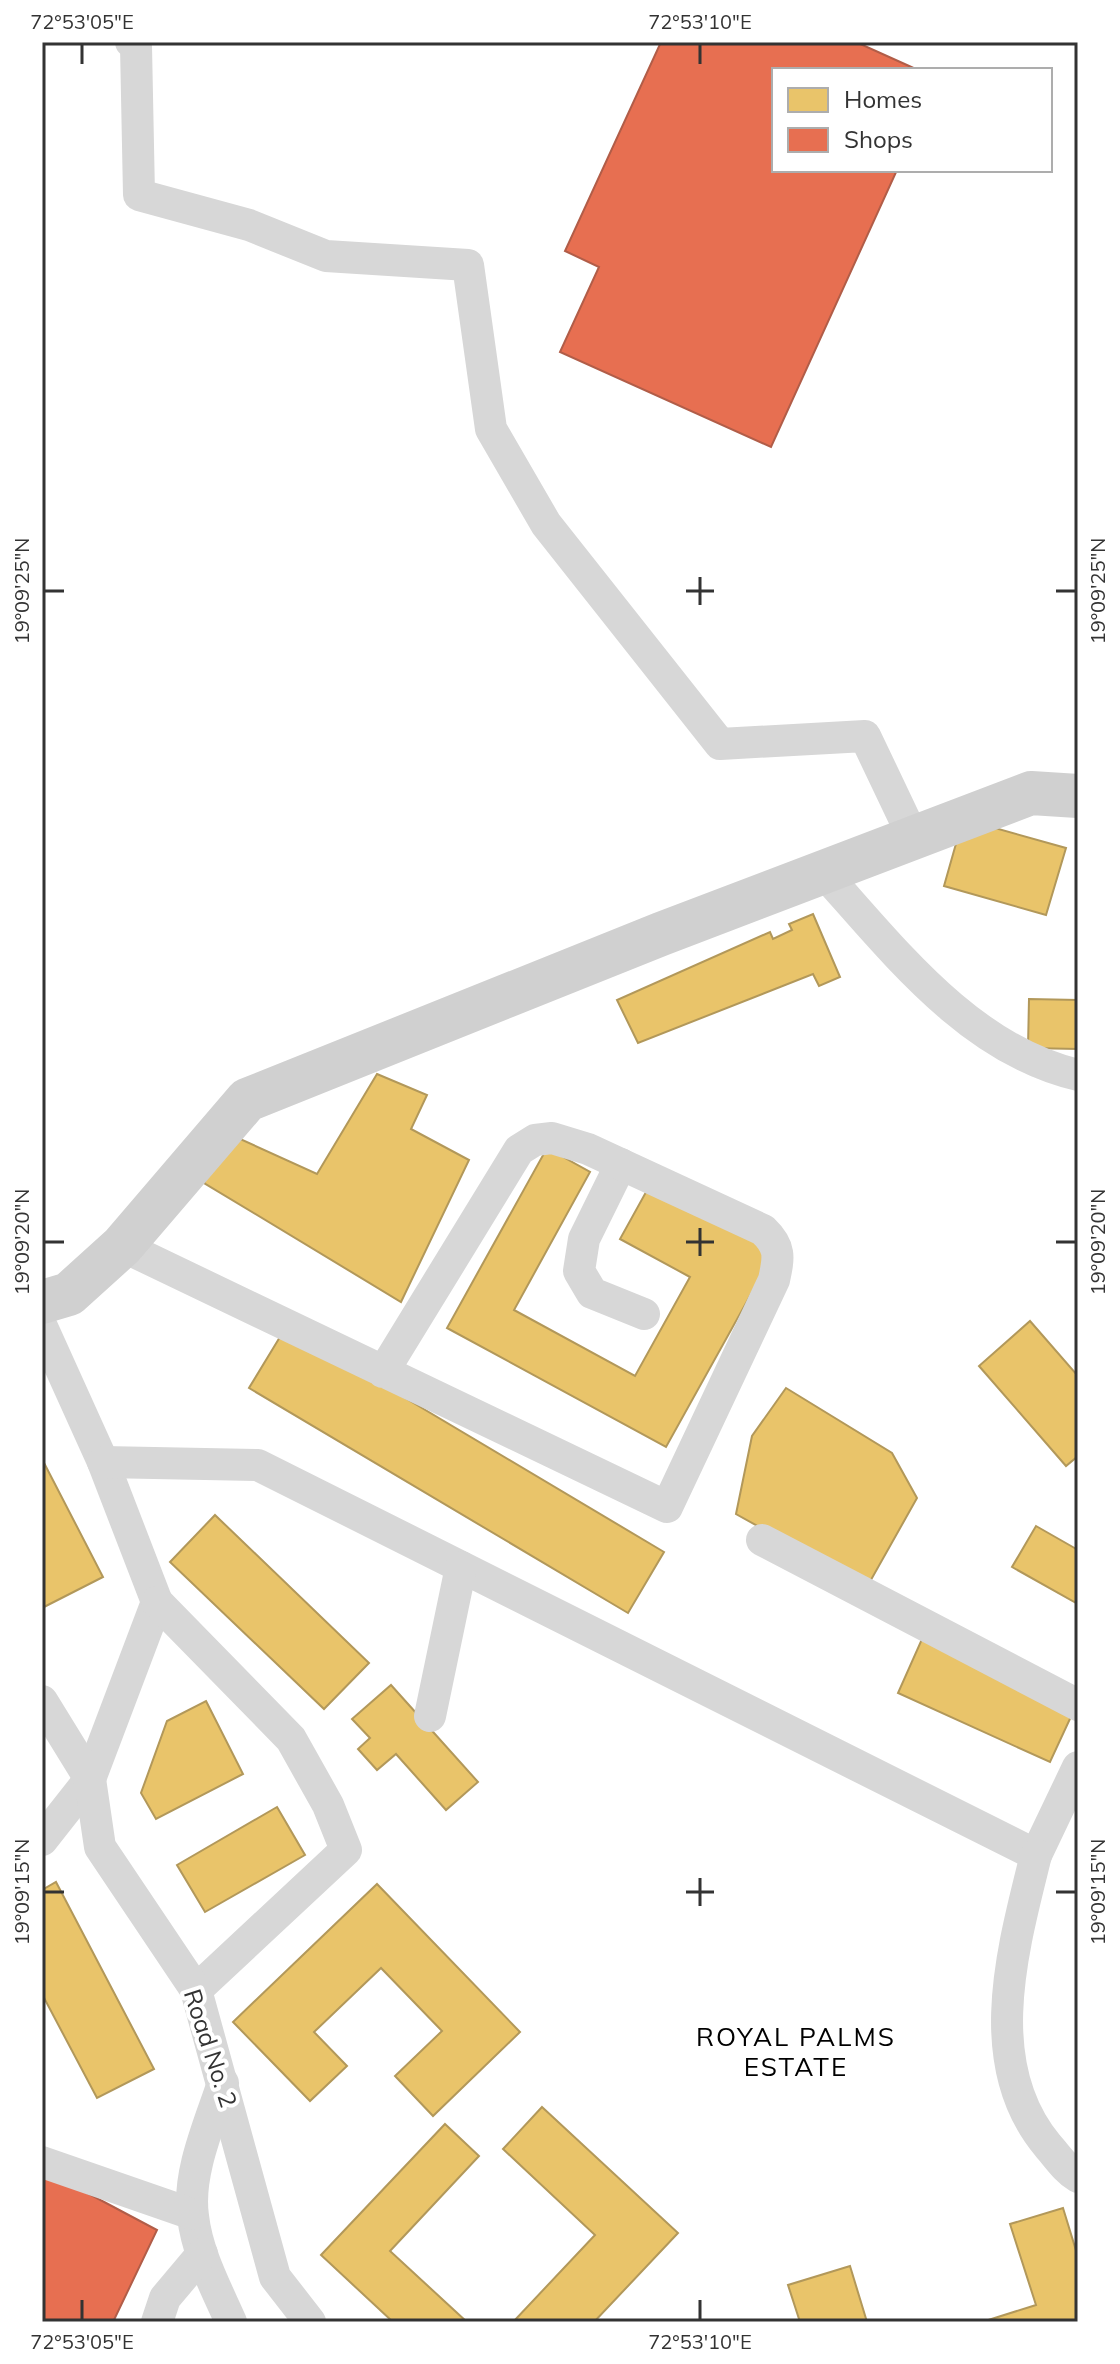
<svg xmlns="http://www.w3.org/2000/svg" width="1120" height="2364" viewBox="0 0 1120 2364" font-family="Mulish,sans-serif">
  <rect width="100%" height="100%" fill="#fff"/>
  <!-- homes -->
  <g fill="#e9c46a" stroke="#b2985a" stroke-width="2">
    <path d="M 963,819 L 1066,848 L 1046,915 L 944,886 Z"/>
    <path d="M 813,914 L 840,977 L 819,986 L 813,974 L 638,1043 L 617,1000 L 770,932 L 773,939 L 792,930 L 789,924 Z"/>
    <path d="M 1029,999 L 1078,1000 L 1078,1049 L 1028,1048 Z"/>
    <path d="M 377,1074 L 427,1095 L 411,1129 L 469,1160 L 401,1302 L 204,1183 L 227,1133 L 317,1174 Z"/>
    <path d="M 547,1148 L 590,1172 L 514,1310 L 635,1376 L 690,1277 L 620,1239 L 651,1183 L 775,1251 L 666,1447 L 447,1328 Z"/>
    <path d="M 1030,1321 L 1078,1376 L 1078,1456 L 1066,1466 L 979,1366 Z"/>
    <path d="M 286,1327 L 664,1552 L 628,1613 L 249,1388 Z"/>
    <path d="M 786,1388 L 892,1453 L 917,1498 L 867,1587 L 736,1514 L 752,1436 Z"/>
    <path d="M 42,1459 L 103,1577 L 42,1608 Z"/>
    <path d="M 215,1515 L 369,1663 L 324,1709 L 170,1562 Z"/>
    <path d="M 1036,1526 L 1078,1550 L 1078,1604 L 1012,1567 Z"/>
    <path d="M 922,1639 L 1075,1708 L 1050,1762 L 898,1693 Z"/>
    <path d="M 391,1685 L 478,1782 L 446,1810 L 396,1754 L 377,1770 L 358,1749 L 370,1738 L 352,1719 Z"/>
    <path d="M 206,1701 L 243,1774 L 156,1819 L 141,1793 L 167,1721 Z"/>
    <path d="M 277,1807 L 305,1855 L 205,1912 L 177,1865 Z"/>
    <path d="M 56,1882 L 154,2069 L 97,2098 L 42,1994 L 42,1890 Z"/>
    <path d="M 377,1884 L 520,2032 L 433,2116 L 395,2076 L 442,2031 L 381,1968 L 314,2032 L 347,2066 L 310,2101 L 233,2022 Z"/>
    <path d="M 542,2107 L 678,2233 L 594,2322 L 513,2322 L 595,2235 L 503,2149 Z"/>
    <path d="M 445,2124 L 479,2156 L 390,2251 L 467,2322 L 393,2322 L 321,2255 Z"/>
    <path d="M 1063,2208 L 1078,2257 L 1078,2322 L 982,2322 L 1036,2305 L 1010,2224 Z"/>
    <path d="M 850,2266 L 867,2322 L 800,2322 L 788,2285 Z"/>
  </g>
  <!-- shops -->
  <g fill="#e76f51" stroke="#b15d48" stroke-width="2">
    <path d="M 661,42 L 856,42 L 918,70 L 774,70 L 774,170 L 897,170 L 771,447 L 560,352 L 599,267 L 565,251 Z"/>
    <path d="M 42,2169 L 157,2230 L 113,2322 L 42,2322 Z"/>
  </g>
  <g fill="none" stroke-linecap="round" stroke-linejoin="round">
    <!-- street -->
    <g stroke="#d7d7d7" stroke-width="32">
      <path d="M 131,42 L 136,46 L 139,195 L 249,225 L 326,256 L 468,265 L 491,429 L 546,524 L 720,744 L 865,736 L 914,839"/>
      <path d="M 824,873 C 895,952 970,1050 1078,1075"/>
      <path d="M 621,1164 L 584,1239 L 579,1271 L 592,1293 L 644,1314"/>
      <path d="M 122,1246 L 667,1507 L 774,1280 C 779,1257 781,1247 763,1230 L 588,1149 L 552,1138 L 535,1140 L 519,1150 L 383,1372"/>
      <path d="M 42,1327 L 103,1462 L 157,1602 L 90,1779 L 42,1840"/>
      <path d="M 103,1462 L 258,1465 L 1036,1855 L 1078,1767"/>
      <path d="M 762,1540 L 1078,1705"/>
      <path d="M 157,1602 L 291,1739 L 328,1805 L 346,1850 L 196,1990"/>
      <path d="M 42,1701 L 90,1779 L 100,1847 L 196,1990 L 275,2277 L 310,2322"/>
      <path d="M 430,1716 L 461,1567"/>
      <path d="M 1036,1855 C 1013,1948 979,2064 1048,2146 C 1057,2156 1066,2170 1078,2177"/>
      <path d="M 223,2083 C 210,2123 187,2173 193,2216 C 197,2253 216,2288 231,2322"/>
      <path d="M 42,2162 L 192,2214"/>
      <path d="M 157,2322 L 165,2298 L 202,2254"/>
    </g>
    <!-- secondary -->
    <path stroke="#d0d0d0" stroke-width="44" d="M 42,1302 L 69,1294 L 122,1246 L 247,1100 L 661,934 L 1031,793 L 1078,796"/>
  </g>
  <!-- ticks -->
  <path fill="none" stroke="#333" stroke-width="3" d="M 82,44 L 82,64M 700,44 L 700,64M 700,577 L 700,605M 44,591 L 64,591M 686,591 L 714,591M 1056,591 L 1076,591M 700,1228 L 700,1256M 44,1242 L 64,1242M 686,1242 L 714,1242M 1056,1242 L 1076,1242M 700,1878 L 700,1906M 44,1892 L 64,1892M 686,1892 L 714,1892M 1056,1892 L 1076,1892M 82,2300 L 82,2320M 700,2300 L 700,2320"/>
  <g text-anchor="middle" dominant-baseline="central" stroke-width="8" stroke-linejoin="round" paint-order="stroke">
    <!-- street labels -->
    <g font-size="24" fill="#333" stroke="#fff">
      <text transform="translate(211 2048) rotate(72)">Road No. 2</text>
    </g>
    <!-- neighbourhood labels -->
    <g font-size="26" letter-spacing="2" fill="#000" stroke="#fff">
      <text x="796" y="2036">ROYAL PALMS<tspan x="796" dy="30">ESTATE</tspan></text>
    </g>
  </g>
  <!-- border -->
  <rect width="1120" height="2364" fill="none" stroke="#ffffff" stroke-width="88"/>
  <!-- legend -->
  <rect x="772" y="68" width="280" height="104" fill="#ffffff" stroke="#adadad" stroke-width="2"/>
  <rect x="788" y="88" width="40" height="24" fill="#e9c46a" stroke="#adadad" stroke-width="2"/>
  <text x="844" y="108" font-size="24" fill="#333333">Homes</text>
  <rect x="788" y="128" width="40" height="24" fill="#e76f51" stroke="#adadad" stroke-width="2"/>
  <text x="844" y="148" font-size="24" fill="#333333">Shops</text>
  <rect x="44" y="44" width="1032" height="2276" fill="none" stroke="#333" stroke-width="3"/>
  <g font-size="20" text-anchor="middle" fill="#333">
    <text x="82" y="29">72°53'05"E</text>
    <text x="700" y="29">72°53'10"E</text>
    <text transform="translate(22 591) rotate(-90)" y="7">19°09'25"N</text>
    <text transform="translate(1098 591) rotate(-90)" y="7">19°09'25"N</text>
    <text transform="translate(22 1242) rotate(-90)" y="7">19°09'20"N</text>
    <text transform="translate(1098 1242) rotate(-90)" y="7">19°09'20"N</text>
    <text transform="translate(22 1892) rotate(-90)" y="7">19°09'15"N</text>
    <text transform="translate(1098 1892) rotate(-90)" y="7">19°09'15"N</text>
    <text x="82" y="2349">72°53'05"E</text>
    <text x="700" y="2349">72°53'10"E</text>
  </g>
</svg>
